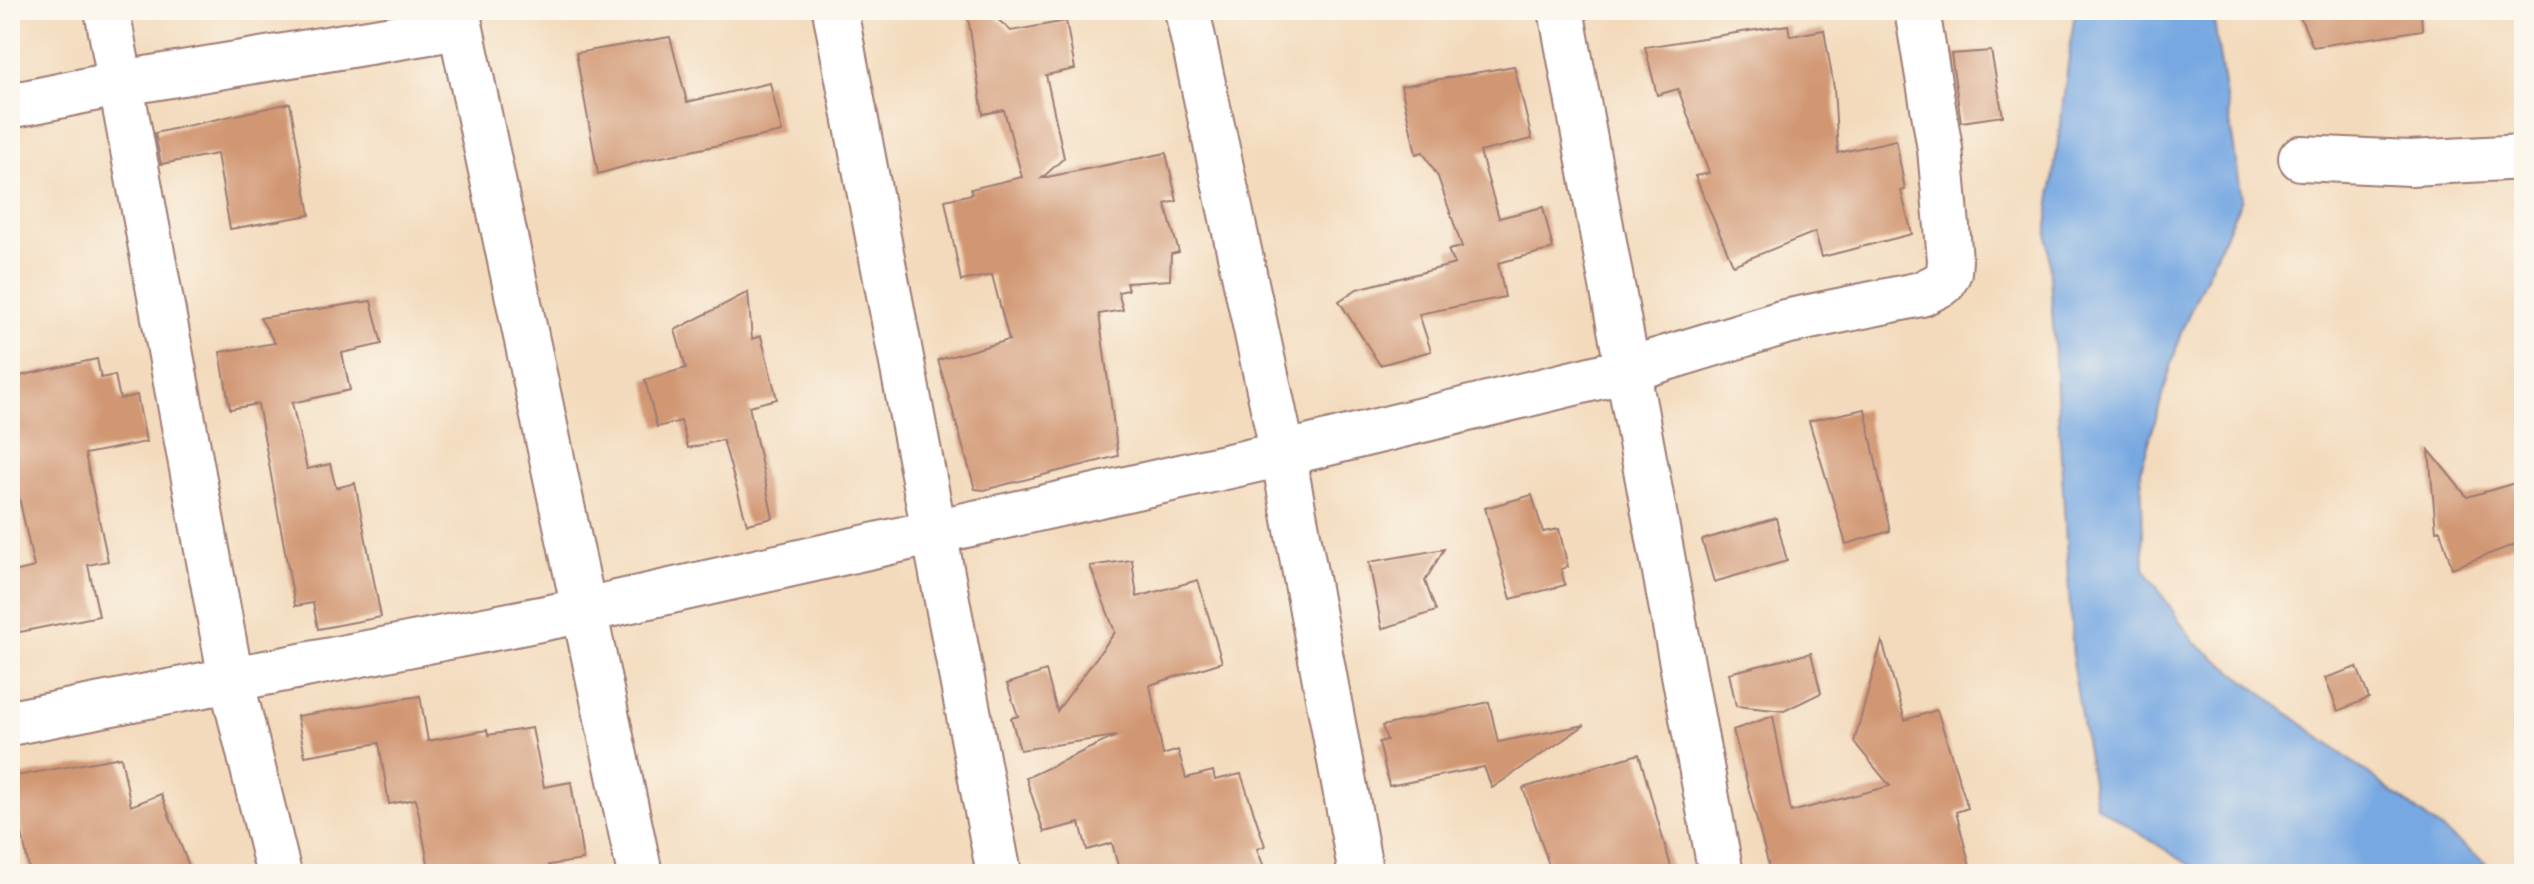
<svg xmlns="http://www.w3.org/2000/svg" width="2534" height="884" viewBox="0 0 2534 884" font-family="Mynerve,sans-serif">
  <rect width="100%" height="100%" fill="#fbf7ec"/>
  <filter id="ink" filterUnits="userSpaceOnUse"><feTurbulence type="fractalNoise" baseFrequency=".0125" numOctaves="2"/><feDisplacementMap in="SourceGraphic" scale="16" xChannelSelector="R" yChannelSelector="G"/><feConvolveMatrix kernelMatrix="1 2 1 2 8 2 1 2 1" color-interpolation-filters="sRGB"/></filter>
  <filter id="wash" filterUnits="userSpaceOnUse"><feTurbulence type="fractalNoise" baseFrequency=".006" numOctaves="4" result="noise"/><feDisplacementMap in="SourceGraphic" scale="32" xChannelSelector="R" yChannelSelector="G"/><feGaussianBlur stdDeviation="1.8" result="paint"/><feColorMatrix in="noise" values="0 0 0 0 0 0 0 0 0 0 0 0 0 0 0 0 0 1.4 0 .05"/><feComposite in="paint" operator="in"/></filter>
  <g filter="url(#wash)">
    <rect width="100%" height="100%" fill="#f3dabc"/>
    <!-- water -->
    <path fill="#77a8e2" stroke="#606486" stroke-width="2" d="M 2075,10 L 2212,10 L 2242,198 L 2182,329 L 2141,469 L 2144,568 L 2193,641 L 2500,874 L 2204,874 L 2096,806 L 2074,674 L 2047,226 Z"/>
    <g id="blocks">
      <!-- building -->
      <g fill="#d19773">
        <path d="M 967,10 L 987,10 L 1011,31 L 1066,21 L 1075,69 L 1046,75 L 1064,158 L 1042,178 L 1166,153 L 1177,201 L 1165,204 L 1179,252 L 1171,254 L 1170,280 L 1126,283 L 1128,290 L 1118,292 L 1123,310 L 1099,314 L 1118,456 L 984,490 L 975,489 L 938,360 L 1009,340 L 992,275 L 961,281 L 945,200 L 972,194 L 971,189 L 1022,177 L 1004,110 L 983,114 Z"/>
        <path d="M 2297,10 L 2421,10 L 2422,30 L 2313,47 Z"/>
        <path d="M 1788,25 L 1790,36 L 1824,30 L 1834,88 L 1838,153 L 1896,140 L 1905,190 L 1901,191 L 1912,234 L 1822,257 L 1815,232 L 1733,265 L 1695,176 L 1709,173 L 1678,89 L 1657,95 L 1645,47 Z"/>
        <path d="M 670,37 L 687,102 L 770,83 L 782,132 L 647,160 L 598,174 L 576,53 Z"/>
        <path d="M 1991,51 L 2003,116 L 1961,122 L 1951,54 Z"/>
        <path d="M 1514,66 L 1532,139 L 1480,152 L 1499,218 L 1543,207 L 1553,249 L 1498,263 L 1505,297 L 1419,314 L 1431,351 L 1380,365 L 1339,301 L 1357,289 L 1455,264 L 1448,250 L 1462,247 L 1438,177 L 1423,152 L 1416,154 L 1401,86 Z"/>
        <path d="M 290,103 L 310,215 L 230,229 L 217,154 L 161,164 L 155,133 Z"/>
        <path d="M 748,292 L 752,339 L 761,336 L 777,399 L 749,406 L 773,518 L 747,524 L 723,440 L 688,448 L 681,421 L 657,427 L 645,380 L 686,368 L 675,330 Z"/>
        <path d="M 371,301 L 382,344 L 342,353 L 350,390 L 292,403 L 307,469 L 330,464 L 336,488 L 355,483 L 381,617 L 318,629 L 313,603 L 295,606 L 258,404 L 230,409 L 220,352 L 275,343 L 260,318 Z"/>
        <path d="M 97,359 L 101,378 L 115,375 L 120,399 L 137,395 L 146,442 L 85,454 L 108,561 L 88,565 L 99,616 L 10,634 L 10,573 L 34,567 L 17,488 L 10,489 L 10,378 Z"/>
        <path d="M 1865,409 L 1890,531 L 1846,544 L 1809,421 Z"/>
        <path d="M 2429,450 L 2467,497 L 2515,483 L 2524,513 L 2524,541 L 2452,568 L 2440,530 L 2436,531 Z"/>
        <path d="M 1532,495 L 1543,532 L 1559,529 L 1568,567 L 1561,569 L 1565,585 L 1511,599 L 1485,508 Z"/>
        <path d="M 1776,518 L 1787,561 L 1714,582 L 1702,540 Z"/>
        <path d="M 1444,549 L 1425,581 L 1436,611 L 1382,629 L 1369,562 Z"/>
        <path d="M 1132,560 L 1137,597 L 1198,580 L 1222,662 L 1150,685 L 1163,755 L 1178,750 L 1186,778 L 1213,771 L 1215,780 L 1241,774 L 1265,846 L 1257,849 L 1264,867 L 1244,874 L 1120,874 L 1112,843 L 1087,850 L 1080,823 L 1044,832 L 1026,778 L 1116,736 L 1020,750 L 1011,718 L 1018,716 L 1007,684 L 1046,671 L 1057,711 L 1115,632 L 1090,566 Z"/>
        <path d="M 1882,641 L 1905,720 L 1937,710 L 1968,808 L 1956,812 L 1972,874 L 1771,874 L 1733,730 L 1773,716 L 1791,812 L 1890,786 L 1854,742 Z"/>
        <path d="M 1811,653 L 1821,693 L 1784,711 L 1736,706 L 1729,673 Z"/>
        <path d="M 2357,667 L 2369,698 L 2338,711 L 2325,678 Z"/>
        <path d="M 420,696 L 428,741 L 487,730 L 488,735 L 532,728 L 544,787 L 571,782 L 583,860 L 549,865 L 550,871 L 531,874 L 430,874 L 416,799 L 389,804 L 379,743 L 305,756 L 297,716 Z"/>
        <path d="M 1489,702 L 1498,742 L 1585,725 L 1492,788 L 1484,767 L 1389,786 L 1379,742 L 1387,740 L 1382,726 Z"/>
        <path d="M 1639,754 L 1673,874 L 1552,874 L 1523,788 Z"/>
        <path d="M 121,757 L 131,806 L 161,794 L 192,874 L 30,874 L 11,777 Z"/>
      </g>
    </g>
  </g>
  <g filter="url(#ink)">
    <use href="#blocks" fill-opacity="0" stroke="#9e7c74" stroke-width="2"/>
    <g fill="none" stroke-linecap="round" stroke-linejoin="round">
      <!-- minor casing -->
      <g stroke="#9e7c74" stroke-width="48">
        <g id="minor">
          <path d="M 107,10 L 231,679 L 279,874"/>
          <path d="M 457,10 L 640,874"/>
          <path d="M 835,10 L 999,874"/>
          <path d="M 1187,10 L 1283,454 L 1361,874"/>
          <path d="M 1561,10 L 1721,874"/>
          <path d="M 10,106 L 122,83 L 459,27"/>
          <path d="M 2301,158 L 2410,163 L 2524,157"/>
          <path d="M 10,723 L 586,610 L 1283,454 L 1627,370 L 1785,322 L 1921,294 L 1943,283 L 1949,272 L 1950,260 L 1940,149 L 1917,10"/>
        </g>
      </g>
      <!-- minor -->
      <use href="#minor" stroke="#fff" stroke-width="44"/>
    </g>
  </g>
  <!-- margin -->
  <rect width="2534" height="884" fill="none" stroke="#fbf7ec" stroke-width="40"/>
</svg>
